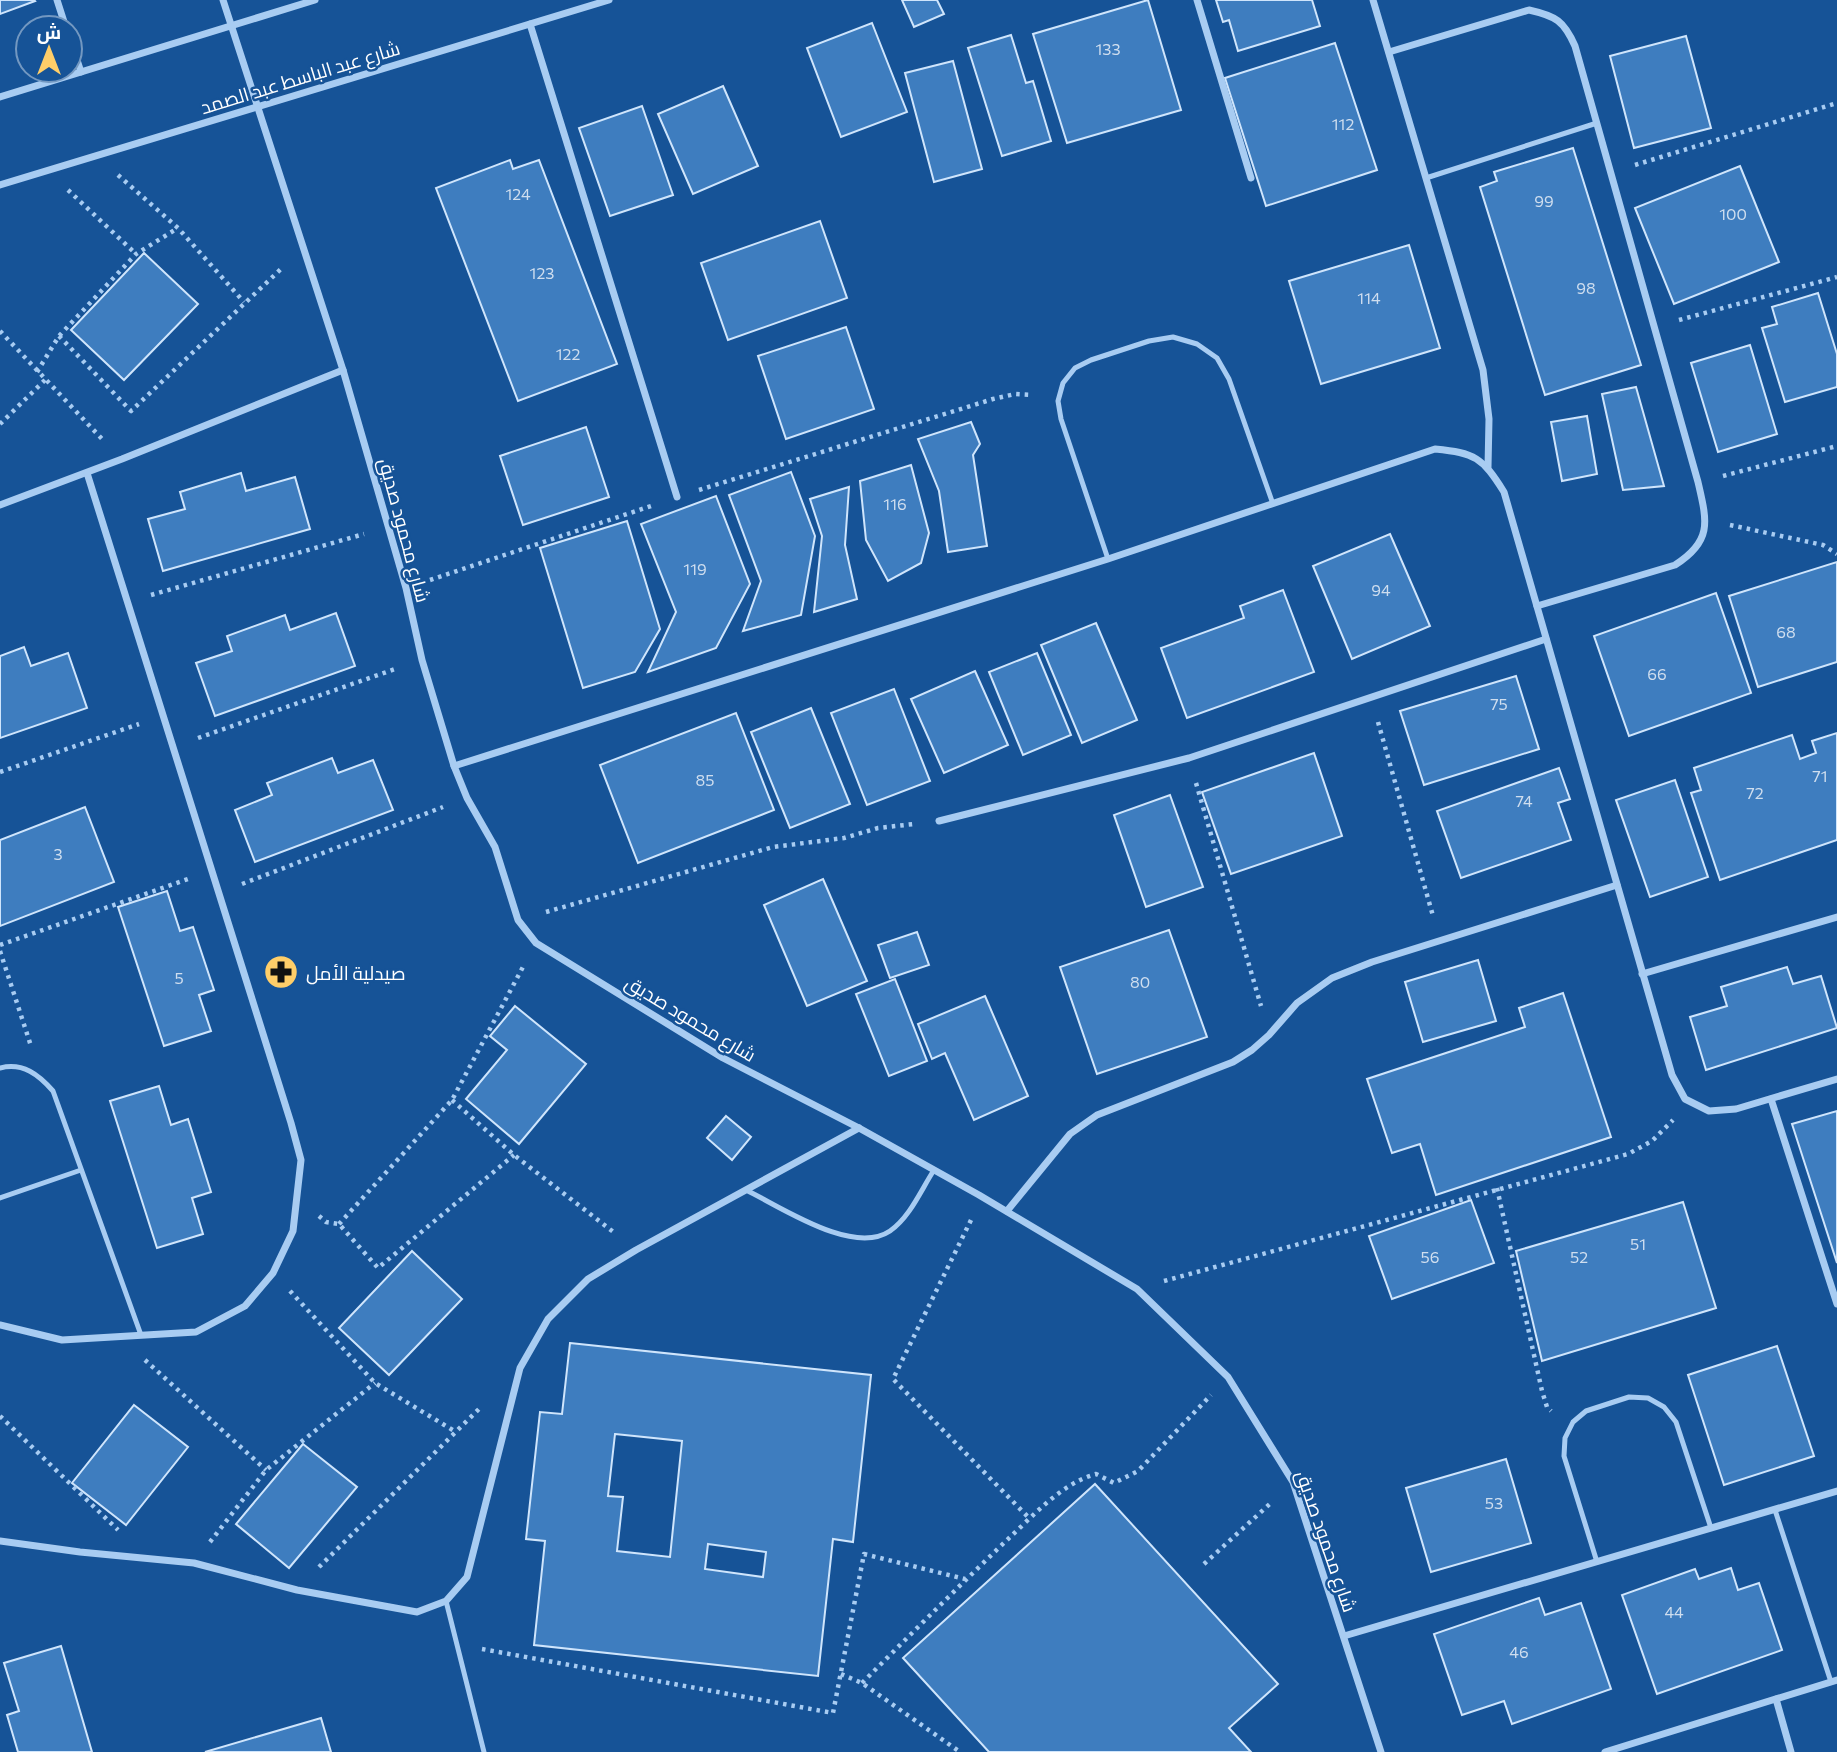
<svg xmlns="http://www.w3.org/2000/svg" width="1837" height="1752" viewBox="0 0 1837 1752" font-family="Commissioner,Cairo,sans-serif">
  <rect width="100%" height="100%" fill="#165397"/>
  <!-- building -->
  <g fill="#3e7dbf" stroke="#cfe5fc" stroke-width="2" fill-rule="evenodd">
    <path d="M 0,0 L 34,0 L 35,1 L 0,14 Z"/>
    <path d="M 902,0 L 937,0 L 944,14 L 914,27 Z"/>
    <path d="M 1148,0 L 1181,110 L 1067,143 L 1033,34 Z"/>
    <path d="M 1216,0 L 1312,0 L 1320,26 L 1238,51 L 1229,20 L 1223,22 Z"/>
    <path d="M 872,23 L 907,112 L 841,137 L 807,48 Z"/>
    <path d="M 1011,35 L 1026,83 L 1033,81 L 1051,141 L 1002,156 L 968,48 Z"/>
    <path d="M 1686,36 L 1711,128 L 1634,148 L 1610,56 Z"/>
    <path d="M 1335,43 L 1377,170 L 1266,206 L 1225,78 Z"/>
    <path d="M 953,61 L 982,169 L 934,182 L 905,73 Z"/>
    <path d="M 723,86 L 758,166 L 693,194 L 658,114 Z"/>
    <path d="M 642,106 L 673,195 L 610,216 L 579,128 Z"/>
    <path d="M 1573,148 L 1641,365 L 1545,395 L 1480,187 L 1497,181 L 1494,172 Z"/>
    <path d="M 510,160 L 513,169 L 539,160 L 617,364 L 518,401 L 436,188 Z"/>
    <path d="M 1740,166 L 1779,262 L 1674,304 L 1635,208 Z"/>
    <path d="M 820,221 L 847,298 L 728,340 L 701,263 Z"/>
    <path d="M 1409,245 L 1440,348 L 1321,384 L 1289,281 Z"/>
    <path d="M 144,253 L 198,304 L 124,380 L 71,330 Z"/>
    <path d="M 1818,293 L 1837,354 L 1837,387 L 1785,402 L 1762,328 L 1777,324 L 1772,307 Z"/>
    <path d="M 846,327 L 874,409 L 786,439 L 758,356 Z"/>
    <path d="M 1750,345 L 1777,434 L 1718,452 L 1691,363 Z"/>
    <path d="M 1636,387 L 1664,486 L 1623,490 L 1602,394 Z"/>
    <path d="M 1587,416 L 1597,474 L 1562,481 L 1551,422 Z"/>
    <path d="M 971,422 L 980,444 L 973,455 L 987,546 L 948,552 L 939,491 L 918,439 Z"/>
    <path d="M 586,427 L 609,497 L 523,525 L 500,456 Z"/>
    <path d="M 911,465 L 929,533 L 921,563 L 888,581 L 866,540 L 860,481 Z"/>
    <path d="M 791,472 L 815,536 L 801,615 L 743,631 L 761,581 L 729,495 Z"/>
    <path d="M 241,473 L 246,491 L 295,477 L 310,529 L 163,571 L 148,519 L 185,509 L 180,492 Z"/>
    <path d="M 849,487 L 845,545 L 857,599 L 814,612 L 822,536 L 810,499 Z"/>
    <path d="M 716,496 L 750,584 L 716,648 L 648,672 L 676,612 L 641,524 Z"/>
    <path d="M 627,521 L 660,629 L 635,672 L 583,688 L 540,548 Z"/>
    <path d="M 1390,534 L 1430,626 L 1352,659 L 1313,566 Z"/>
    <path d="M 1837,562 L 1837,662 L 1758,687 L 1729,596 Z"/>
    <path d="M 1283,590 L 1314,672 L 1187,718 L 1161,648 L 1244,618 L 1240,606 Z"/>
    <path d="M 1716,593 L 1751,693 L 1629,736 L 1594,636 Z"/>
    <path d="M 336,613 L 355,666 L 215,716 L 196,663 L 232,651 L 227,636 L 285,615 L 290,630 Z"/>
    <path d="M 1096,623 L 1137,720 L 1082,743 L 1041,645 Z"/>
    <path d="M 24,647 L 31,666 L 68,653 L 87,708 L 0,738 L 0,656 Z"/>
    <path d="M 1037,653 L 1071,735 L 1023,755 L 989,672 Z"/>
    <path d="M 975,671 L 1008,745 L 944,773 L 911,699 Z"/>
    <path d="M 1516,676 L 1539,749 L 1424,785 L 1400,711 Z"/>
    <path d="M 894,689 L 930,781 L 867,805 L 831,713 Z"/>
    <path d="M 811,708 L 850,804 L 790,828 L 751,732 Z"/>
    <path d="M 736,713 L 774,810 L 638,863 L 600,765 Z"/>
    <path d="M 1837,733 L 1837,840 L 1720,880 L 1691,793 L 1701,790 L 1694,768 L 1792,735 L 1800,759 L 1816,753 L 1812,741 Z"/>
    <path d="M 1314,753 L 1342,836 L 1231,874 L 1202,792 Z"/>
    <path d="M 332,758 L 338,773 L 373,760 L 393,810 L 255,862 L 235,810 L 272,795 L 267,783 Z"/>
    <path d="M 1559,768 L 1570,799 L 1558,803 L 1571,840 L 1461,878 L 1437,811 Z"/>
    <path d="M 1675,780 L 1708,877 L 1650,897 L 1616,800 Z"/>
    <path d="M 1170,795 L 1203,887 L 1146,907 L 1114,815 Z"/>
    <path d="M 85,807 L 114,882 L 0,926 L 0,840 Z"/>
    <path d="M 823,879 L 867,981 L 807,1006 L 764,905 Z"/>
    <path d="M 167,891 L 180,931 L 193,927 L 214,990 L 199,995 L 211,1031 L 164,1046 L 118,907 Z"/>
    <path d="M 1169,930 L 1207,1037 L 1097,1074 L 1060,967 Z"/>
    <path d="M 917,932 L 929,965 L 890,978 L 878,945 Z"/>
    <path d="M 1478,960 L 1496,1021 L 1423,1042 L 1405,982 Z"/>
    <path d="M 1787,967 L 1793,984 L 1821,976 L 1837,1028 L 1706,1070 L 1690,1017 L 1727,1006 L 1721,987 Z"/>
    <path d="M 895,979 L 927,1061 L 889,1076 L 856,994 Z"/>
    <path d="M 1563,993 L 1611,1137 L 1436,1195 L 1420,1144 L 1392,1153 L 1367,1079 L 1525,1027 L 1519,1008 Z"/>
    <path d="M 985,996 L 1028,1096 L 974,1120 L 945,1053 L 932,1059 L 918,1024 Z"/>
    <path d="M 515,1006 L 586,1064 L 519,1144 L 466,1099 L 507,1050 L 490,1036 Z"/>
    <path d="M 159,1086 L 171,1125 L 188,1119 L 211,1192 L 192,1198 L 203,1234 L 157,1248 L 110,1101 Z"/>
    <path d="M 1837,1111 L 1837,1263 L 1792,1124 Z"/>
    <path d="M 726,1116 L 751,1137 L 732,1160 L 707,1138 Z"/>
    <path d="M 1471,1200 L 1494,1263 L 1392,1299 L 1369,1236 Z"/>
    <path d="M 1683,1202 L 1716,1308 L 1542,1361 L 1516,1251 Z"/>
    <path d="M 412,1251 L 462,1299 L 389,1375 L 339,1328 Z"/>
    <path d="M 570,1343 L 871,1375 L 853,1542 L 833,1539 L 818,1676 L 534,1645 L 545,1541 L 526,1539 L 540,1412 L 562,1414 ZM 615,1434 L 682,1441 L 670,1557 L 617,1551 L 623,1497 L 608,1496 ZM 708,1544 L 766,1552 L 763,1577 L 705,1569 Z"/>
    <path d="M 1777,1346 L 1814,1456 L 1724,1485 L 1688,1375 Z"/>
    <path d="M 134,1405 L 188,1447 L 126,1525 L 72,1483 Z"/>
    <path d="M 303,1444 L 357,1487 L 289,1568 L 236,1524 Z"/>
    <path d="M 1506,1459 L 1531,1543 L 1431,1572 L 1406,1488 Z"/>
    <path d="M 1095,1484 L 1278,1684 L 1229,1728 L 1251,1752 L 989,1752 L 903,1658 Z"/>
    <path d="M 1731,1568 L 1738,1590 L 1759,1583 L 1782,1650 L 1657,1694 L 1622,1595 L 1695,1569 L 1699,1579 Z"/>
    <path d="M 1539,1598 L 1545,1615 L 1581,1603 L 1611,1689 L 1512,1724 L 1504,1701 L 1462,1715 L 1434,1634 Z"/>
    <path d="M 61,1646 L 92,1752 L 18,1752 L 7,1715 L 19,1711 L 4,1663 Z"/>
    <path d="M 321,1718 L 331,1752 L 205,1752 Z"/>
  </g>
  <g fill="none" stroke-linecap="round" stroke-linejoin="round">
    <!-- path -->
    <g stroke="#a8ccf2" stroke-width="4.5" stroke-dasharray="3.5 5" stroke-linecap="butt">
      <path d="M 1635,165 L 1837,103"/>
      <path d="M 118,175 L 178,228 L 244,302"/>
      <path d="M 68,190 L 136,254"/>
      <path d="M 1679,320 L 1837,277"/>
      <path d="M 0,331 L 103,440"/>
      <path d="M 59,336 L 131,411 L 282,268"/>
      <path d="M 37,372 L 59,336 L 136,254 L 178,228"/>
      <path d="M 0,424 L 45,380"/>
      <path d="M 1723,476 L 1837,446"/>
      <path d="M 699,490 L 993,399 L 1015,394 L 1033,395"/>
      <path d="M 1730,525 L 1823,545 L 1837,554"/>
      <path d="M 430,580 L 654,505"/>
      <path d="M 151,595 L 364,534"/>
      <path d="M 1378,722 L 1433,916"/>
      <path d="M 198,738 L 398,668"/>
      <path d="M 0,772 L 139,724"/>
      <path d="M 1196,783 L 1261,1006"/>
      <path d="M 242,884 L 443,807"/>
      <path d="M 546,912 L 773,847 L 844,838 L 878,828 L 914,824"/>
      <path d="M 0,945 L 188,879"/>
      <path d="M 0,951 L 31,1046"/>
      <path d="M 452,1100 L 514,1155 L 616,1234"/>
      <path d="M 1497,1188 L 1542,1391 L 1547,1407 L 1551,1411"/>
      <path d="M 319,1216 L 326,1222 L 339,1224 L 378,1268 L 514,1155"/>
      <path d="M 971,1220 L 893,1379 L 1030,1519"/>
      <path d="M 339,1224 L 452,1100 L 524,965"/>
      <path d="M 1164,1281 L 1628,1154 L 1652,1141 L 1673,1120"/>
      <path d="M 290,1291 L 375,1383 L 456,1432"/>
      <path d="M 145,1360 L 266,1470"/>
      <path d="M 0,1416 L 118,1530"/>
      <path d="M 210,1542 L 266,1470 L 375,1383"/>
      <path d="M 1204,1564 L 1273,1501"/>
      <path d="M 319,1567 L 482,1406"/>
      <path d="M 482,1649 L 833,1713 L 864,1554 L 965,1579"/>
      <path d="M 841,1674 L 862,1683 L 960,1752"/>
      <path d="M 862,1683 C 910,1635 958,1587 1007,1540 C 1033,1516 1062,1483 1096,1474 L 1114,1483 L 1138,1471 L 1211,1395"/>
    </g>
    <!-- service -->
    <g stroke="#a8ccf2" stroke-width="5">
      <path d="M 1426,178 L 1597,123"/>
      <path d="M 1108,559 L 1061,419 L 1058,401 L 1063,383 L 1075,368 L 1091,360 L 1149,341 L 1173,337 L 1197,344 L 1217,358 L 1229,379 L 1273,504"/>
      <path d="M 0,1068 C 23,1062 39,1075 53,1091 L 141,1335"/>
      <path d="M 746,1190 C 781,1207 853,1256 890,1231 C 910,1217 921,1190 934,1170"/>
      <path d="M 0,1198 L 81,1170"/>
      <path d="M 1775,1510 L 1831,1682"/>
      <path d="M 1597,1562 L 1564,1456 L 1565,1438 L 1573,1422 L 1586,1411 L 1629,1397 L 1648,1398 L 1664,1407 L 1676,1422 L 1711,1528"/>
      <path d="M 446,1601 L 484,1752"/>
    </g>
    <!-- minor -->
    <g stroke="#a8ccf2" stroke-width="7">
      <path d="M 57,0 L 66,28"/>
      <path d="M 223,0 L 343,370 L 406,588 L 422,660 L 454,766 L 467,798 L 495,847 L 518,920 L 536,943 L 723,1058 L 859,1128 L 979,1195 L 1137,1289 L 1228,1377 L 1293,1482 L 1381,1752"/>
      <path d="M 1197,0 L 1251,178"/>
      <path d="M 1373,0 L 1483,370 L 1489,419 L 1488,467"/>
      <path d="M 530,24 L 677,497"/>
      <path d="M 70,39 L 81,72"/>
      <path d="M 1389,52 L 1529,10 C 1556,16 1564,21 1575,46 L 1698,482 C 1707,521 1713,541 1675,565 L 1537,606"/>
      <path d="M 0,97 L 315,0"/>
      <path d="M 0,185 L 609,0"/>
      <path d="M 0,505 L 122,459 L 343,370"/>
      <path d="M 454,766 L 1108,559 L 1435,449 C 1475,453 1482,457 1504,492 L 1672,1075 L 1685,1099 L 1709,1111 L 1736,1109 L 1837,1079"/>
      <path d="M 939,821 L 1189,758 L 1546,639"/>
      <path d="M 1642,974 L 1837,917"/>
      <path d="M 1771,1099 L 1837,1304"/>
      <path d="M 1007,1211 L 1070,1134 L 1097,1115 L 1233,1062 L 1252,1050 L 1269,1035 L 1297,1003 L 1332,978 L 1372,962 L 1617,885"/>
      <path d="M 0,1325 L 62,1340 L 196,1332 L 245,1306 L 273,1273 L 293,1231 L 301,1160 L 291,1123 L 87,473"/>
      <path d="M 0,1541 L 80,1552 L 194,1563 L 297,1590 L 417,1612 L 446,1601 L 467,1577 L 520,1368 L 548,1319 L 588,1279 L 636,1250 L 859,1128"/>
      <path d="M 1344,1636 L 1837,1491"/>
      <path d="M 1776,1699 L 1791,1752"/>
      <path d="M 1605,1752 L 1837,1680"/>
    </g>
  </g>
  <!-- icons -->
  <defs>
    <g id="pharmacy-disc" transform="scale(1.75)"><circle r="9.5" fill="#ffce69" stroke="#165397"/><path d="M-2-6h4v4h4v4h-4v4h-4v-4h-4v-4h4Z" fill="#111"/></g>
  </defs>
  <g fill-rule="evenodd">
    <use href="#pharmacy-disc" x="281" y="972"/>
  </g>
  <g text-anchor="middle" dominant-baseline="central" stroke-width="5" stroke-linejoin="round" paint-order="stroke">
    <!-- number labels -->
    <g font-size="16" fill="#cfdeef">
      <text x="1108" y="48">133</text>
      <text x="1343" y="123">112</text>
      <text x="518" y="193">124</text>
      <text x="1544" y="200">99</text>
      <text x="1733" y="213">100</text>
      <text x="542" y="272">123</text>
      <text x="1586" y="287">98</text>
      <text x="1369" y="297">114</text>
      <text x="568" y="353">122</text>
      <text x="895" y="503">116</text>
      <text x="695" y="568">119</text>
      <text x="1381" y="589">94</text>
      <text x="1786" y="631">68</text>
      <text x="1657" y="673">66</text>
      <text x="1499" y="703">75</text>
      <text x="1820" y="775">71</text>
      <text x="705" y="779">85</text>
      <text x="1755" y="792">72</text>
      <text x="1524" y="800">74</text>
      <text x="58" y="853">3</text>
      <text x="179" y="977">5</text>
      <text x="1140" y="981">80</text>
      <text x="1638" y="1243">51</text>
      <text x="1430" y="1256">56</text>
      <text x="1579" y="1256">52</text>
      <text x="1494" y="1502">53</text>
      <text x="1674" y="1611">44</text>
      <text x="1519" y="1651">46</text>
    </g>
    <!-- street labels -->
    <g font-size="19" fill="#fff" stroke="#165397">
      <text transform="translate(300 77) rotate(-17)">شارع عبد الباسط عبد الصمد</text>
      <text transform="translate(405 530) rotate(75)">شارع محمود صديق</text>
      <text transform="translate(691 1018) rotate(31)">شارع محمود صديق</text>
      <text transform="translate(1327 1541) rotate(71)">شارع محمود صديق</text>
    </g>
    <!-- poi labels -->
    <g font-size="19" fill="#fff" stroke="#165397" text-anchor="start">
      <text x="306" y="972">صيدلية الأمل</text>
    </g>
  </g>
  <!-- north arrow -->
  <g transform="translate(49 49)"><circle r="33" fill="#165397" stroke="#7398c1" stroke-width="2"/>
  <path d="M0-5L12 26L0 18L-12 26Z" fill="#ffce69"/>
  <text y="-10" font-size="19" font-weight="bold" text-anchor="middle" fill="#ffffff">ش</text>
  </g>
</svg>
